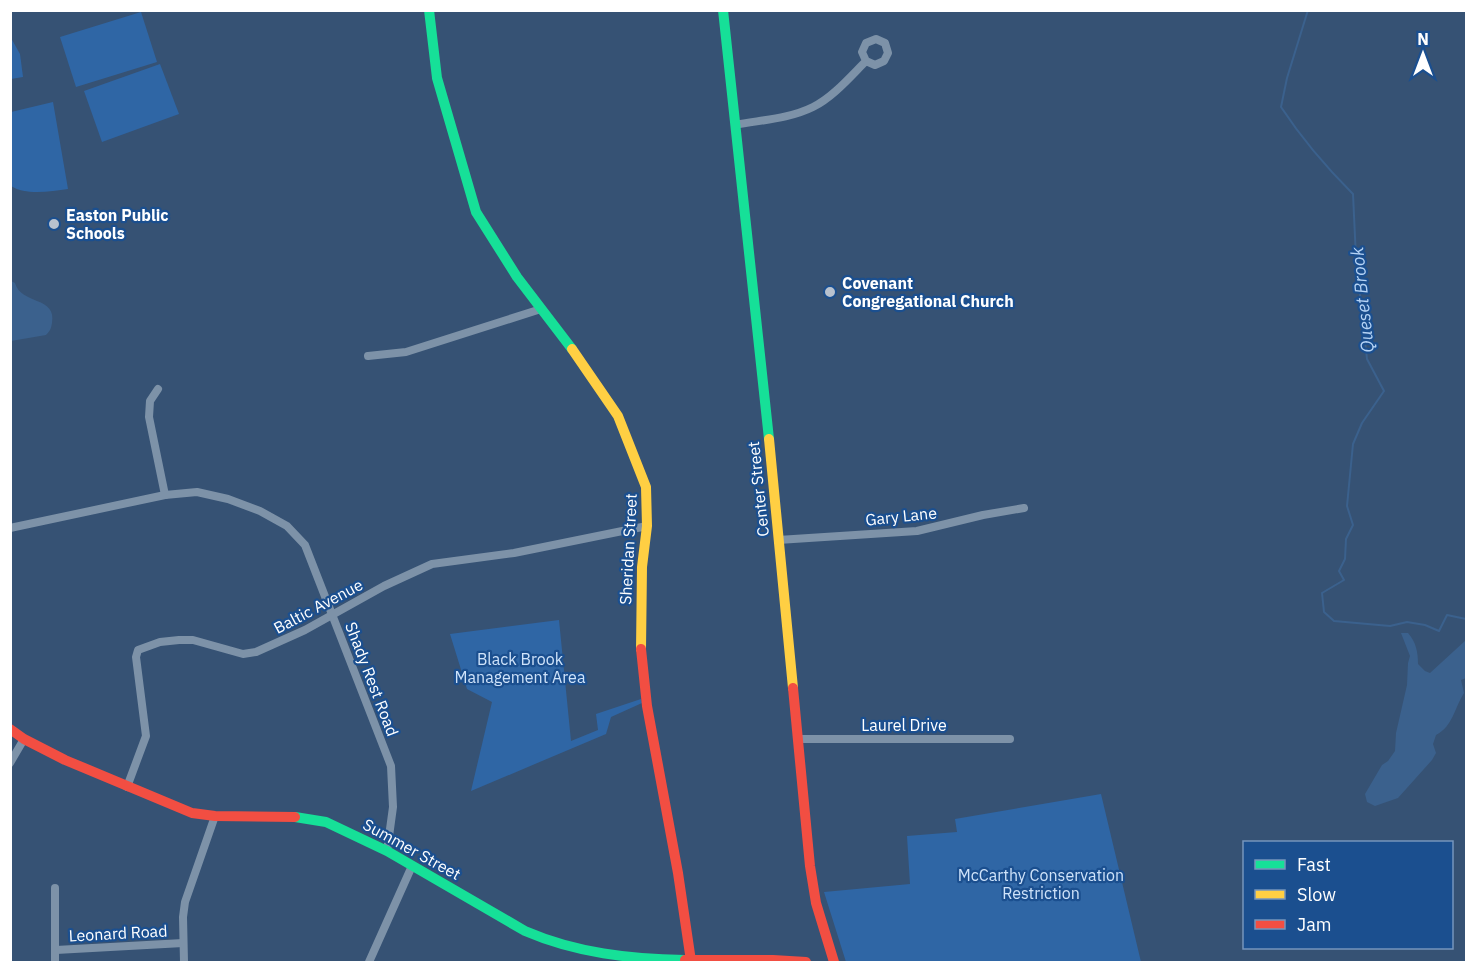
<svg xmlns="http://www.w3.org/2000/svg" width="1477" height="973" viewBox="0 0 1477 973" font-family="'IBM Plex Sans',sans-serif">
  <rect width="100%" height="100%" fill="#365274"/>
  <!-- green -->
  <g fill="#2f66a5">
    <path d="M 141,12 L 157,62 L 76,87 L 60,37 Z"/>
    <path d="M 11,38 L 20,54 L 23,77 L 11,79 Z"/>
    <path d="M 160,64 L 179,114 L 102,142 L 84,91 Z"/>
    <path d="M 53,102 L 68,189 C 51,191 27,196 11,186 L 11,112 Z"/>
    <path d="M 559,620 L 571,741 L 598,730 L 596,714 L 641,699 L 642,703 L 611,717 L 606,734 L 471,791 L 492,702 L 467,689 L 450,634 Z"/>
    <path d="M 1101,794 L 1141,962 L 846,962 L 824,892 L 910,884 L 907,836 L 957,832 L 955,819 Z"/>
  </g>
  <!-- water -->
  <g fill="#3b618d">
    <path d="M 11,281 L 15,283 C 21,305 57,296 52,323 C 51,329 50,331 46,335 L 11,341 Z"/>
    <path d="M 1401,633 L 1408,633 C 1416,642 1418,652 1418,664 L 1425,671 L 1430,673 L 1466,640 L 1466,678 L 1461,680 L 1464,693 C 1454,709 1453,726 1436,735 L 1433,744 L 1436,753 L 1432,760 L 1398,798 L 1375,806 L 1367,802 L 1365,794 L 1382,765 L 1388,761 L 1395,751 L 1396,733 L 1407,685 L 1408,663 L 1410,656 Z"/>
  </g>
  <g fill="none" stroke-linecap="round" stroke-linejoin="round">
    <!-- stream -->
    <path stroke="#3b618d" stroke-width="2" d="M 1308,10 L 1287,78 L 1281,107 C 1302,139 1326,167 1353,194 L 1356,258 L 1367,359 L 1384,391 L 1362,423 L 1353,444 L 1347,506 L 1353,525 L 1346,539 L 1345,559 L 1339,571 L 1344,580 L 1322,593 L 1324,612 L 1334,621 L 1390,626 L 1407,622 L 1425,625 L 1439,631 L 1447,615 L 1466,619"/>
    <!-- street -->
    <g stroke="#7d92a8" stroke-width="8">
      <path d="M 735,125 C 760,120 789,119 813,107 C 833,97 850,77 866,61 L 862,52 L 866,43 L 876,39 L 885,43 L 888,53 L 884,61 L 875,65 L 866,61"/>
      <path d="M 368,356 L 406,352 L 541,309"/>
      <path d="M 158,389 L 150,401 L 149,417 L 165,495"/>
      <path d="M 10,528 L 165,495 L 197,492 L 228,499 L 260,511 L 287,526 L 305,545 L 391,766 L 393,807 L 387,851"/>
      <path d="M 778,540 L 917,531 L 983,515 L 1024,508"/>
      <path d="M 798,739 L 1010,739"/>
      <path d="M 10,763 L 24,739"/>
      <path d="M 127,787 L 146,736 L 136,657 L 138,650 L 160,642 L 179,640 L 193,640 L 243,654 L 256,652 L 305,630 L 384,586 L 432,564 L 514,553 L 647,526"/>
      <path d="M 56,950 L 183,943"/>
      <path d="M 55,962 L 55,888"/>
      <path d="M 184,962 L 183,917 L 185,902 L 215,816"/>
      <path d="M 369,962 L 412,866"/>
    </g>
    <!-- fast -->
    <g stroke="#16e098" stroke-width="10">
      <path d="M 429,10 L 437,78 L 476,212 L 517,277 L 572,349"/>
      <path d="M 723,10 L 769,439"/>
      <path d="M 295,817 L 326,822 L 387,851 L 525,931 C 576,953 630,959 685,960"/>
    </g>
    <!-- slow -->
    <g stroke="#ffcf43" stroke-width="10">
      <path d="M 572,349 L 618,416 L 646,487 L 647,526 L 642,567 L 641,649"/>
      <path d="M 769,439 L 793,688"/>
    </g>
    <!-- jam -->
    <g stroke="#f24e42" stroke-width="10">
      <path d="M 641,649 L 647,706 L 678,873 L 691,961"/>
      <path d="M 793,688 L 810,866 L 816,903 L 834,962"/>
      <path d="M 10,729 L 24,739 L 65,760 L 192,813 L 215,816 L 295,817"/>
      <path d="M 685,960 L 773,960 L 806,962"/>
    </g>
  </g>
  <!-- markers -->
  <g fill="#b9c2ce" stroke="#1b4f8f" stroke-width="2">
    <circle cx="54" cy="224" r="6"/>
    <circle cx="830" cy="292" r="6"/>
  </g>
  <g text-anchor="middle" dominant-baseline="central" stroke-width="4.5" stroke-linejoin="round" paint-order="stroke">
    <!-- poi labels -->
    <g font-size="16" font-weight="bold" fill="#fff" stroke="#1b4f8f" text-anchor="start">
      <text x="66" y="215">Easton Public<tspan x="66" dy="18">Schools</tspan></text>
      <text x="842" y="283">Covenant<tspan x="842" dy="18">Congregational Church</tspan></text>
    </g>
    <!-- street labels -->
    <g font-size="16" fill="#fff" stroke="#1b4f8f">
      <text transform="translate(758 489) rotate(-96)">Center Street</text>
      <text transform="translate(901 516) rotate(-6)">Gary Lane</text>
      <text transform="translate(628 549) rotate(-87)">Sheridan Street</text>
      <text transform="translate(318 606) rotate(-28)">Baltic Avenue</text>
      <text transform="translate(372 679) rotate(69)">Shady Rest Road</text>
      <text x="904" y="725">Laurel Drive</text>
      <text transform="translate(412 849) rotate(29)">Summer Street</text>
      <text transform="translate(118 933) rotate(-3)">Leonard Road</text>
    </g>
    <!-- park labels -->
    <g font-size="16" fill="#cfe3fa" stroke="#1b4f8f">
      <text x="520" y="659">Black Brook<tspan x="520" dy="18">Management Area</tspan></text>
      <text x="1041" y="875">McCarthy Conservation<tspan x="1041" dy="18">Restriction</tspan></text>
    </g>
    <!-- water labels -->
    <g font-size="18" font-style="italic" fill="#b5d3f5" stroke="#1b4f8f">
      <text transform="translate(1362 300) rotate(-96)">Queset Brook</text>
    </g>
  </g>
  <!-- border -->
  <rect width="1477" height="973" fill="none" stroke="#ffffff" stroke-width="24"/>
  <!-- legend -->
  <rect x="1243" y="841" width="210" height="108" fill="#1b4f8f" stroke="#7695bc" stroke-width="1.5"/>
  <rect x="1255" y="860" width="30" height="9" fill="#16e098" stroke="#7695bc" stroke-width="1.5"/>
  <text x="1297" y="871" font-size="18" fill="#ffffff">Fast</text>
  <rect x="1255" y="890" width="30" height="9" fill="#ffcf43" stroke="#7695bc" stroke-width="1.5"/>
  <text x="1297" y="901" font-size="18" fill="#ffffff">Slow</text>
  <rect x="1255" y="920" width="30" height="9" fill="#f24e42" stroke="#7695bc" stroke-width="1.5"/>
  <text x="1297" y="931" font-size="18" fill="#ffffff">Jam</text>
  <!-- north arrow -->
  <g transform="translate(1423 54)" stroke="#1b4f8f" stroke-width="4.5" paint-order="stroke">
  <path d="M0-4.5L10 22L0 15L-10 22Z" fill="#ffffff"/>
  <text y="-9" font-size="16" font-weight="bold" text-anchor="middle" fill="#ffffff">N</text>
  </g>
</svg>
